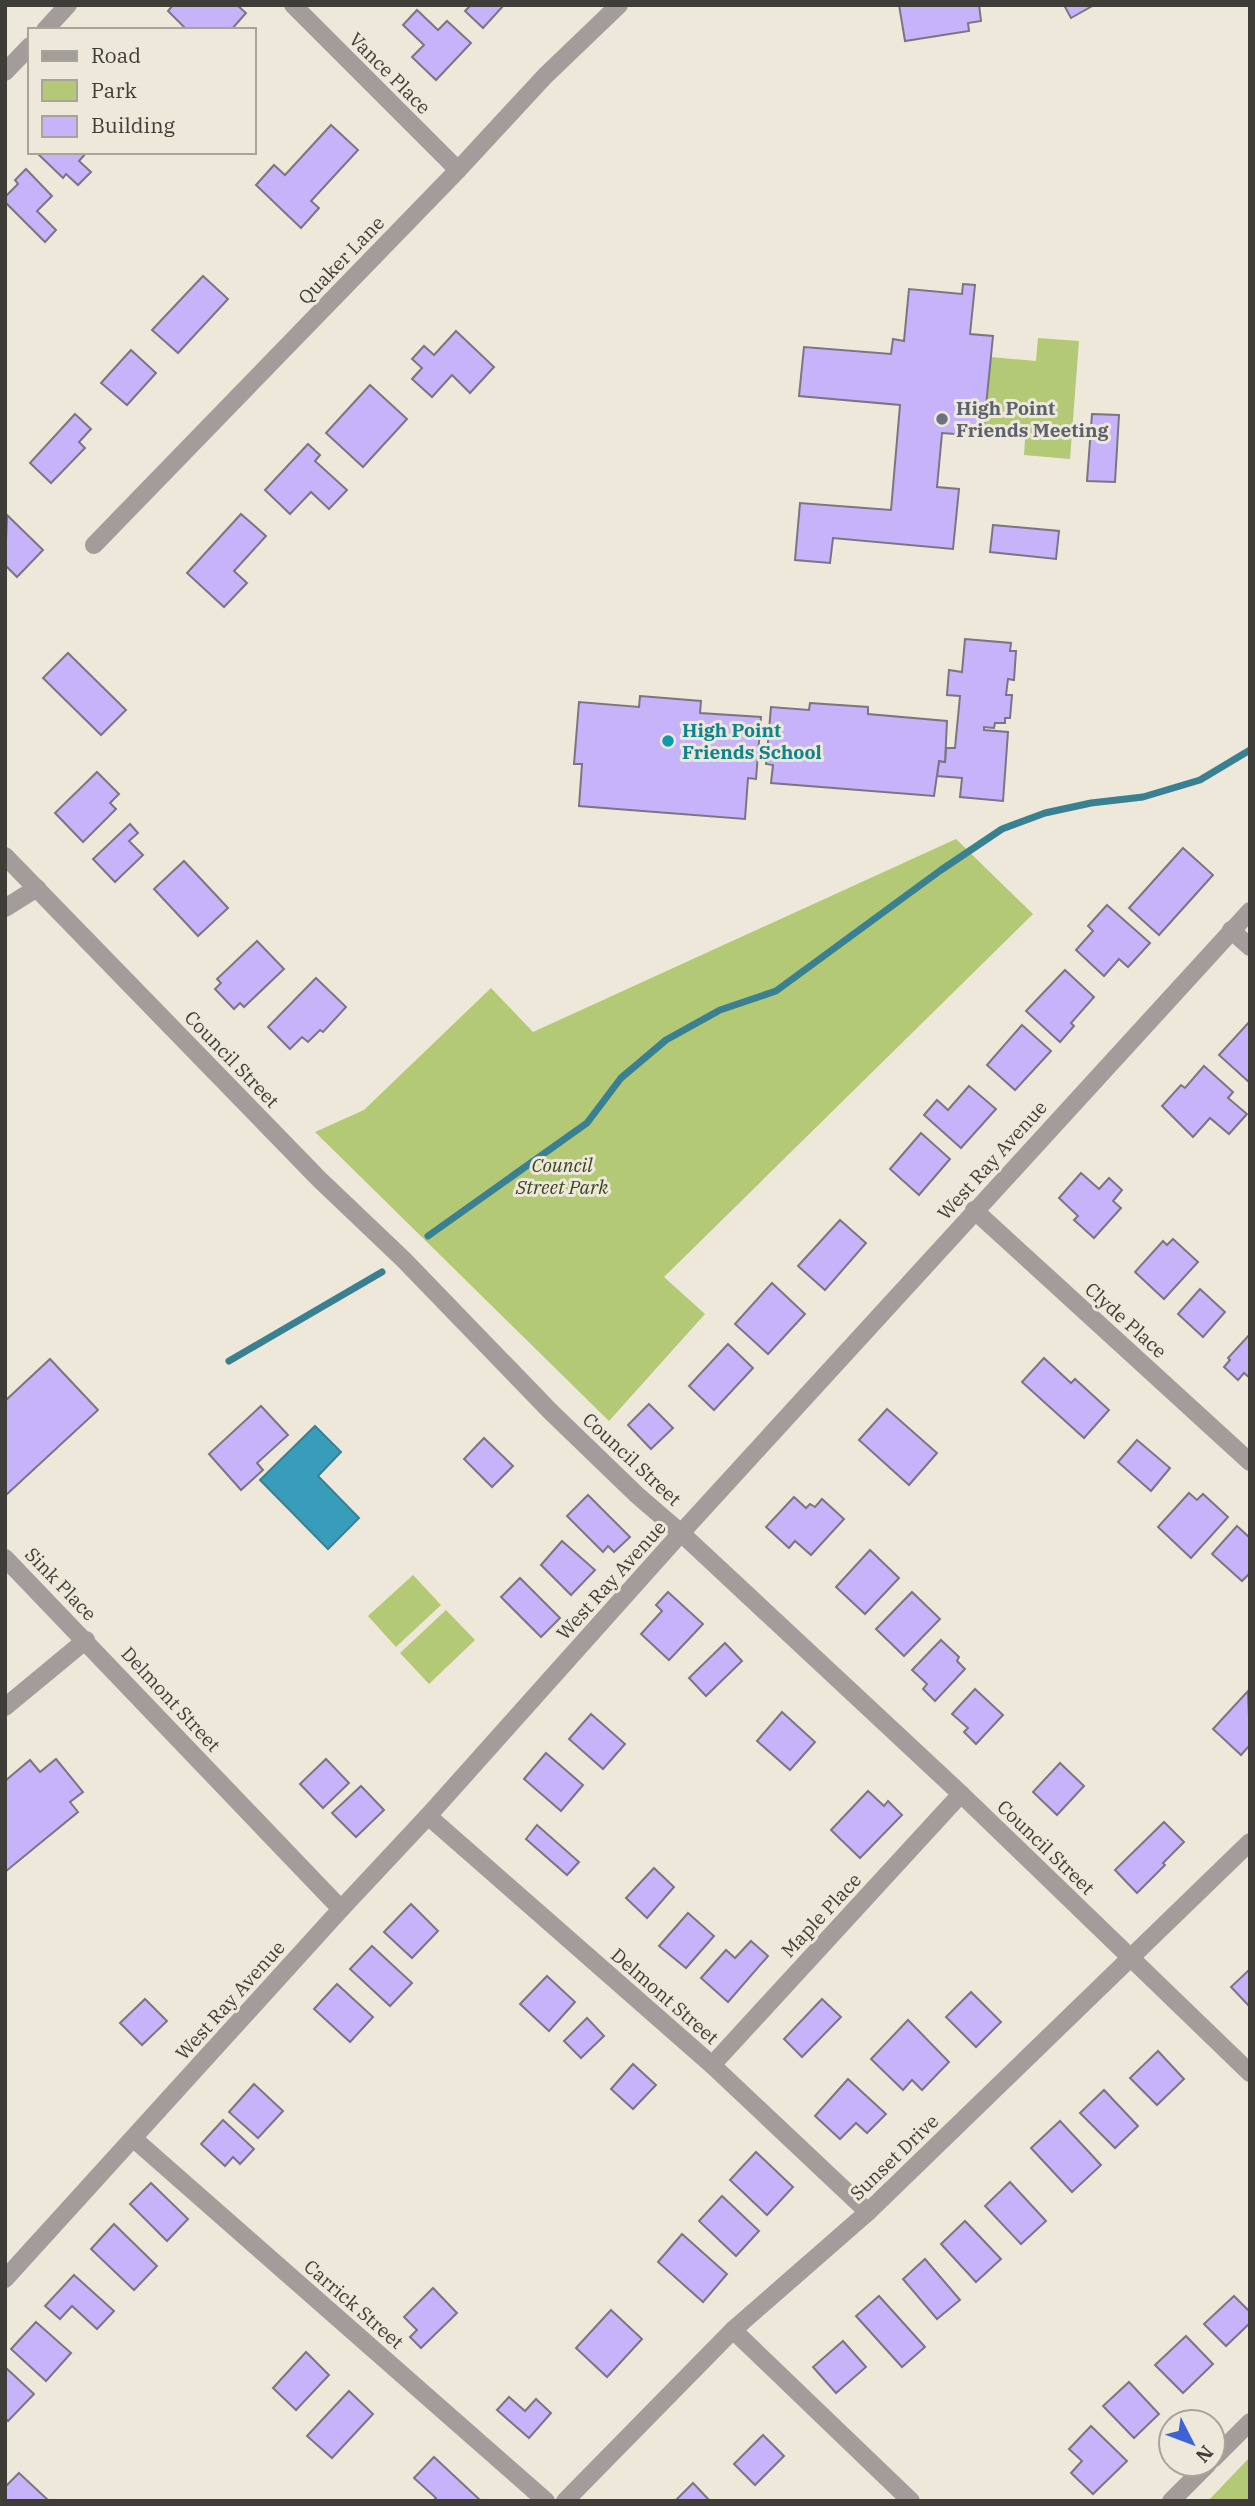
<svg xmlns="http://www.w3.org/2000/svg" width="1255" height="2506" viewBox="0 0 1255 2506" font-family="'IBM Plex Serif',serif">
  <rect width="100%" height="100%" fill="#ede8d9"/>
  <!-- green -->
  <g fill="#b4c976">
    <path d="M 1038,338 L 1079,341 L 1070,459 L 1024,455 L 1025,440 L 983,436 L 991,357 L 1036,361 Z"/>
    <path d="M 956,839 L 1033,914 L 664,1277 L 705,1314 L 609,1421 L 315,1132 L 364,1110 L 491,988 L 533,1032 Z"/>
    <path d="M 413,1575 L 441,1605 L 396,1647 L 368,1616 Z"/>
    <path d="M 446,1610 L 475,1640 L 429,1684 L 400,1653 Z"/>
    <path d="M 1250,2457 L 1250,2501 L 1208,2501 Z"/>
  </g>
  <!-- water -->
  <path fill="#389dba" stroke="#3a8093" stroke-width="2" d="M 315,1426 L 341,1452 L 318,1476 L 359,1518 L 328,1549 L 260,1480 Z"/>
  <g fill="none" stroke-linecap="round" stroke-linejoin="round">
    <!-- stream -->
    <g stroke="#3a8093" stroke-width="7">
      <path d="M 428,1236 L 587,1123 L 621,1078 L 666,1040 L 720,1010 L 776,991 L 941,870 L 1002,829 L 1045,813 L 1091,803 L 1143,797 L 1200,780 L 1250,750"/>
      <path d="M 229,1361 L 382,1272"/>
    </g>
  </g>
  <!-- building -->
  <g fill="#c7b3fa" stroke="#797683" stroke-width="2">
    <path d="M 173,5 L 237,5 L 246,13 L 231,30 L 187,30 L 168,11 Z"/>
    <path d="M 471,5 L 504,5 L 483,28 L 465,11 Z"/>
    <path d="M 899,5 L 979,5 L 981,21 L 968,23 L 969,31 L 905,41 Z"/>
    <path d="M 1064,5 L 1094,5 L 1071,18 Z"/>
    <path d="M 417,10 L 438,30 L 447,21 L 471,43 L 436,80 L 412,57 L 424,45 L 403,25 Z"/>
    <path d="M 331,125 L 358,150 L 311,201 L 319,208 L 301,228 L 256,185 L 274,165 L 285,175 Z"/>
    <path d="M 36,152 L 87,152 L 79,161 L 91,172 L 78,185 L 66,174 L 63,178 Z"/>
    <path d="M 26,169 L 52,196 L 37,211 L 56,230 L 45,242 L 5,202 L 5,197 L 18,184 L 15,180 Z"/>
    <path d="M 203,276 L 228,299 L 178,353 L 152,330 Z"/>
    <path d="M 963,284 L 975,285 L 970,334 L 993,336 L 983,436 L 942,433 L 937,487 L 959,489 L 953,549 L 833,538 L 830,563 L 795,560 L 800,503 L 891,510 L 900,405 L 799,396 L 804,347 L 891,354 L 893,339 L 904,341 L 909,289 L 962,294 Z"/>
    <path d="M 456,331 L 494,367 L 470,393 L 452,375 L 432,397 L 412,379 L 422,368 L 412,359 L 424,346 L 434,355 Z"/>
    <path d="M 131,350 L 156,373 L 127,405 L 101,383 Z"/>
    <path d="M 370,385 L 407,419 L 363,467 L 326,433 Z"/>
    <path d="M 75,414 L 91,429 L 79,442 L 85,448 L 51,483 L 30,463 Z"/>
    <path d="M 1092,414 L 1119,415 L 1115,482 L 1087,481 Z"/>
    <path d="M 308,444 L 320,455 L 315,461 L 347,490 L 329,509 L 311,492 L 290,514 L 265,490 Z"/>
    <path d="M 241,514 L 266,536 L 234,571 L 247,583 L 224,607 L 187,573 Z"/>
    <path d="M 7,515 L 43,550 L 17,577 L 5,565 Z"/>
    <path d="M 993,525 L 1059,531 L 1056,559 L 990,552 Z"/>
    <path d="M 965,639 L 1011,643 L 1010,651 L 1016,651 L 1014,680 L 1008,679 L 1006,695 L 1012,695 L 1010,718 L 1005,718 L 1005,723 L 995,723 L 994,728 L 984,727 L 984,730 L 1008,732 L 1003,801 L 960,797 L 962,778 L 937,776 L 939,761 L 945,762 L 946,748 L 955,748 L 960,696 L 947,695 L 949,670 L 962,672 Z"/>
    <path d="M 68,653 L 126,710 L 101,735 L 43,678 Z"/>
    <path d="M 640,696 L 701,701 L 700,713 L 761,717 L 756,779 L 748,778 L 745,819 L 579,806 L 582,764 L 574,764 L 579,702 L 639,707 Z"/>
    <path d="M 810,703 L 868,707 L 868,714 L 947,721 L 945,762 L 939,761 L 934,796 L 771,783 L 773,765 L 766,764 L 771,707 L 809,710 Z"/>
    <path d="M 97,772 L 119,794 L 110,803 L 116,809 L 83,842 L 55,813 Z"/>
    <path d="M 130,824 L 138,833 L 129,841 L 143,855 L 115,882 L 93,859 Z"/>
    <path d="M 1183,848 L 1213,875 L 1159,935 L 1129,908 Z"/>
    <path d="M 184,861 L 228,908 L 198,936 L 154,889 Z"/>
    <path d="M 1107,905 L 1150,943 L 1128,967 L 1119,959 L 1104,976 L 1076,950 L 1093,931 L 1088,926 Z"/>
    <path d="M 257,941 L 284,969 L 244,1007 L 240,1003 L 234,1009 L 215,989 L 221,983 L 217,979 Z"/>
    <path d="M 1065,970 L 1094,997 L 1071,1023 L 1074,1026 L 1060,1042 L 1026,1011 Z"/>
    <path d="M 316,978 L 346,1007 L 323,1032 L 320,1030 L 308,1042 L 302,1037 L 290,1049 L 268,1027 Z"/>
    <path d="M 1250,1021 L 1250,1083 L 1219,1055 Z"/>
    <path d="M 1022,1025 L 1051,1051 L 1015,1090 L 987,1065 Z"/>
    <path d="M 1204,1066 L 1233,1092 L 1228,1098 L 1247,1114 L 1229,1134 L 1210,1118 L 1193,1137 L 1162,1106 L 1181,1085 L 1185,1088 Z"/>
    <path d="M 969,1086 L 996,1109 L 961,1148 L 924,1115 L 937,1100 L 948,1110 Z"/>
    <path d="M 921,1133 L 950,1159 L 919,1195 L 890,1169 Z"/>
    <path d="M 1081,1173 L 1099,1189 L 1109,1178 L 1122,1190 L 1113,1201 L 1121,1208 L 1094,1238 L 1074,1220 L 1078,1216 L 1059,1198 Z"/>
    <path d="M 840,1220 L 866,1243 L 825,1290 L 798,1266 Z"/>
    <path d="M 1173,1239 L 1198,1262 L 1164,1299 L 1135,1272 L 1163,1241 L 1167,1245 Z"/>
    <path d="M 772,1283 L 805,1314 L 768,1354 L 735,1324 Z"/>
    <path d="M 1200,1289 L 1225,1312 L 1203,1337 L 1178,1314 Z"/>
    <path d="M 1250,1334 L 1250,1378 L 1244,1373 L 1238,1380 L 1224,1367 L 1230,1360 L 1228,1358 Z"/>
    <path d="M 728,1344 L 753,1368 L 714,1410 L 689,1386 Z"/>
    <path d="M 1044,1358 L 1071,1383 L 1075,1379 L 1109,1410 L 1084,1438 L 1022,1382 Z"/>
    <path d="M 50,1359 L 98,1410 L 5,1496 L 5,1401 Z"/>
    <path d="M 649,1404 L 673,1428 L 651,1449 L 628,1425 Z"/>
    <path d="M 261,1406 L 288,1435 L 257,1463 L 263,1470 L 241,1490 L 209,1454 Z"/>
    <path d="M 887,1409 L 937,1453 L 909,1485 L 859,1440 Z"/>
    <path d="M 484,1438 L 513,1466 L 492,1487 L 464,1459 Z"/>
    <path d="M 1137,1440 L 1170,1468 L 1151,1491 L 1118,1462 Z"/>
    <path d="M 1189,1493 L 1197,1500 L 1203,1494 L 1228,1517 L 1191,1558 L 1158,1527 Z"/>
    <path d="M 588,1495 L 630,1537 L 614,1552 L 608,1546 L 603,1552 L 567,1516 Z"/>
    <path d="M 794,1497 L 806,1508 L 810,1504 L 815,1507 L 822,1499 L 844,1519 L 811,1555 L 795,1541 L 789,1548 L 766,1527 Z"/>
    <path d="M 1237,1526 L 1250,1538 L 1250,1573 L 1242,1581 L 1212,1554 Z"/>
    <path d="M 562,1541 L 595,1570 L 571,1595 L 541,1565 Z"/>
    <path d="M 870,1550 L 899,1578 L 865,1614 L 836,1587 Z"/>
    <path d="M 520,1578 L 560,1618 L 541,1637 L 501,1597 Z"/>
    <path d="M 668,1592 L 703,1624 L 669,1660 L 641,1634 L 662,1611 L 656,1605 Z"/>
    <path d="M 912,1592 L 940,1619 L 904,1656 L 876,1629 Z"/>
    <path d="M 941,1640 L 959,1657 L 957,1661 L 965,1669 L 935,1701 L 923,1689 L 927,1684 L 912,1670 Z"/>
    <path d="M 725,1643 L 742,1661 L 706,1696 L 689,1678 Z"/>
    <path d="M 975,1689 L 1003,1715 L 976,1744 L 964,1732 L 968,1728 L 952,1714 Z"/>
    <path d="M 1248,1691 L 1250,1745 L 1241,1755 L 1213,1729 Z"/>
    <path d="M 782,1712 L 815,1742 L 790,1770 L 757,1741 Z"/>
    <path d="M 591,1714 L 625,1744 L 603,1769 L 569,1739 Z"/>
    <path d="M 546,1753 L 583,1785 L 561,1811 L 524,1779 Z"/>
    <path d="M 56,1759 L 83,1792 L 70,1802 L 78,1812 L 5,1872 L 5,1781 L 30,1760 L 40,1772 Z"/>
    <path d="M 326,1759 L 349,1783 L 323,1808 L 300,1784 Z"/>
    <path d="M 1060,1763 L 1084,1786 L 1057,1815 L 1033,1792 Z"/>
    <path d="M 361,1786 L 384,1810 L 356,1837 L 332,1813 Z"/>
    <path d="M 868,1791 L 884,1806 L 888,1801 L 902,1815 L 860,1858 L 831,1830 Z"/>
    <path d="M 1164,1822 L 1184,1842 L 1163,1863 L 1165,1865 L 1137,1893 L 1115,1870 Z"/>
    <path d="M 537,1825 L 579,1862 L 567,1875 L 526,1839 Z"/>
    <path d="M 654,1868 L 674,1887 L 647,1918 L 626,1898 Z"/>
    <path d="M 411,1904 L 438,1931 L 412,1958 L 384,1932 Z"/>
    <path d="M 688,1913 L 714,1936 L 686,1968 L 659,1946 Z"/>
    <path d="M 751,1941 L 768,1956 L 728,2002 L 701,1978 L 726,1950 L 735,1958 Z"/>
    <path d="M 372,1946 L 412,1983 L 390,2006 L 350,1969 Z"/>
    <path d="M 1250,1969 L 1250,2007 L 1231,1987 Z"/>
    <path d="M 547,1976 L 575,2002 L 549,2031 L 520,2004 Z"/>
    <path d="M 337,1984 L 373,2017 L 350,2042 L 314,2009 Z"/>
    <path d="M 971,1992 L 1001,2022 L 976,2047 L 946,2017 Z"/>
    <path d="M 145,1999 L 167,2021 L 142,2045 L 120,2023 Z"/>
    <path d="M 822,1999 L 841,2017 L 802,2057 L 784,2039 Z"/>
    <path d="M 587,2018 L 604,2036 L 581,2058 L 564,2041 Z"/>
    <path d="M 908,2020 L 949,2062 L 922,2090 L 912,2080 L 903,2090 L 871,2059 Z"/>
    <path d="M 1158,2051 L 1184,2079 L 1157,2105 L 1130,2078 Z"/>
    <path d="M 633,2064 L 656,2085 L 633,2109 L 611,2089 Z"/>
    <path d="M 848,2079 L 886,2114 L 867,2133 L 856,2123 L 840,2139 L 815,2116 Z"/>
    <path d="M 254,2084 L 283,2111 L 258,2138 L 229,2112 Z"/>
    <path d="M 1104,2090 L 1138,2126 L 1115,2148 L 1080,2113 Z"/>
    <path d="M 223,2120 L 254,2149 L 240,2164 L 233,2157 L 225,2166 L 201,2144 Z"/>
    <path d="M 1060,2121 L 1101,2165 L 1072,2192 L 1031,2148 Z"/>
    <path d="M 756,2152 L 793,2187 L 767,2215 L 730,2180 Z"/>
    <path d="M 1010,2182 L 1046,2221 L 1021,2244 L 985,2206 Z"/>
    <path d="M 151,2183 L 188,2219 L 167,2241 L 130,2204 Z"/>
    <path d="M 722,2196 L 759,2231 L 736,2256 L 699,2221 Z"/>
    <path d="M 965,2221 L 1001,2259 L 976,2282 L 941,2244 Z"/>
    <path d="M 114,2224 L 157,2266 L 134,2290 L 91,2249 Z"/>
    <path d="M 682,2234 L 727,2274 L 703,2302 L 658,2262 Z"/>
    <path d="M 925,2259 L 960,2300 L 937,2319 L 903,2279 Z"/>
    <path d="M 74,2275 L 114,2311 L 97,2329 L 72,2306 L 60,2319 L 45,2306 Z"/>
    <path d="M 433,2288 L 457,2313 L 421,2348 L 410,2337 L 417,2330 L 404,2317 Z"/>
    <path d="M 879,2296 L 925,2347 L 902,2367 L 856,2316 Z"/>
    <path d="M 1234,2296 L 1250,2312 L 1250,2323 L 1226,2346 L 1204,2324 Z"/>
    <path d="M 611,2310 L 642,2339 L 607,2377 L 576,2348 Z"/>
    <path d="M 36,2322 L 71,2353 L 46,2381 L 11,2349 Z"/>
    <path d="M 1186,2336 L 1213,2364 L 1183,2393 L 1155,2365 Z"/>
    <path d="M 843,2341 L 866,2367 L 836,2393 L 813,2367 Z"/>
    <path d="M 306,2352 L 329,2375 L 296,2410 L 273,2388 Z"/>
    <path d="M 5,2367 L 34,2394 L 8,2421 L 5,2418 Z"/>
    <path d="M 1129,2382 L 1159,2414 L 1134,2438 L 1103,2406 Z"/>
    <path d="M 349,2391 L 373,2414 L 332,2458 L 307,2436 Z"/>
    <path d="M 509,2397 L 525,2411 L 536,2399 L 551,2413 L 529,2438 L 497,2410 Z"/>
    <path d="M 1091,2426 L 1127,2461 L 1093,2494 L 1071,2473 L 1082,2461 L 1069,2449 Z"/>
    <path d="M 763,2435 L 784,2456 L 755,2485 L 734,2464 Z"/>
    <path d="M 434,2457 L 481,2501 L 433,2501 L 436,2498 L 414,2478 Z"/>
    <path d="M 19,2473 L 49,2501 L 5,2501 L 5,2487 Z"/>
    <path d="M 693,2483 L 710,2501 L 675,2501 Z"/>
  </g>
  <g fill="none" stroke-linecap="round" stroke-linejoin="round">
    <!-- street -->
    <g stroke="#a49c9b" stroke-width="18">
      <path d="M 293,5 L 458,170"/>
      <path d="M 45,30 L 68,5"/>
      <path d="M 5,72 L 30,46"/>
      <path d="M 94,545 L 458,170 L 545,76 L 619,5"/>
      <path d="M 5,856 L 319,1179 L 404,1260 L 551,1412 L 637,1495 L 681,1533 L 961,1794 L 1250,2073"/>
      <path d="M 5,908 L 37,888"/>
      <path d="M 1231,930 L 1250,947"/>
      <path d="M 974,1210 L 1250,1462"/>
      <path d="M 5,1558 L 341,1909"/>
      <path d="M 5,1707 L 86,1640"/>
      <path d="M 428,1816 L 712,2065 L 868,2212"/>
      <path d="M 712,2065 L 961,1794"/>
      <path d="M 134,2139 L 546,2501"/>
      <path d="M 5,2279 L 341,1909 L 428,1816 L 681,1533 L 1250,911"/>
      <path d="M 733,2330 L 911,2501"/>
      <path d="M 1213,2459 L 1250,2422"/>
      <path d="M 565,2501 L 733,2330 L 868,2212 L 1250,1842"/>
      <path d="M 1171,2501 L 1208,2464"/>
    </g>
  </g>
  <!-- markers -->
  <circle fill="#6b7280" stroke="#ede8d9" stroke-width="2.5" cx="942" cy="419" r="7"/>
  <circle fill="#0f9aa8" stroke="#ede8d9" stroke-width="2.5" cx="668" cy="741" r="7"/>
  <g text-anchor="middle" dominant-baseline="central" stroke-width="6" stroke-linejoin="round" paint-order="stroke">
    <!-- street labels -->
    <g font-size="19" fill="#3f3d37" stroke="#ede8d9">
      <text transform="translate(390 73) rotate(45)">Vance Place</text>
      <text transform="translate(341 260) rotate(-46)">Quaker Lane</text>
      <text transform="translate(232 1059) rotate(46)">Council Street</text>
      <text transform="translate(992 1160) rotate(-48)">West Ray Avenue</text>
      <text transform="translate(1126 1320) rotate(42)">Clyde Place</text>
      <text transform="translate(632 1459) rotate(43)">Council Street</text>
      <text transform="translate(611 1580) rotate(-48)">West Ray Avenue</text>
      <text transform="translate(61 1584) rotate(46)">Sink Place</text>
      <text transform="translate(171 1699) rotate(47)">Delmont Street</text>
      <text transform="translate(1046 1847) rotate(44)">Council Street</text>
      <text transform="translate(821 1915) rotate(-47)">Maple Place</text>
      <text transform="translate(665 1996) rotate(41)">Delmont Street</text>
      <text transform="translate(230 2000) rotate(-48)">West Ray Avenue</text>
      <text transform="translate(894 2157) rotate(-44)">Sunset Drive</text>
      <text transform="translate(354 2304) rotate(41)">Carrick Street</text>
    </g>
    <!-- worship labels -->
    <g font-size="19" font-weight="bold" fill="#5b616d" stroke="#ede8d9" text-anchor="start">
      <text x="956" y="408">High Point<tspan x="956" dy="22">Friends Meeting</tspan></text>
    </g>
    <!-- culture labels -->
    <g font-size="19" font-weight="bold" fill="#0d838f" stroke="#ede8d9" text-anchor="start">
      <text x="682" y="730">High Point<tspan x="682" dy="22">Friends School</tspan></text>
    </g>
    <!-- park labels -->
    <g font-size="19" font-style="italic" fill="#3a441c" stroke="#ede8d9">
      <text x="562" y="1165">Council<tspan x="562" dy="22">Street Park</tspan></text>
    </g>
  </g>
  <!-- border -->
  <rect width="1255" height="2506" fill="none" stroke="#3f3d37" stroke-width="14"/>
  <!-- legend -->
  <rect x="28" y="28" width="228" height="126" fill="#ede8d9" stroke="#a7a498" stroke-width="2"/>
  <rect x="42" y="51" width="35" height="10" fill="#a49c9b" stroke="#a7a498" stroke-width="2"/>
  <text x="91" y="63" font-size="21" fill="#3f3d37">Road</text>
  <rect x="42" y="80" width="35" height="21" fill="#b4c976" stroke="#a7a498" stroke-width="2"/>
  <text x="91" y="98" font-size="21" fill="#3f3d37">Park</text>
  <rect x="42" y="116" width="35" height="21" fill="#c7b3fa" stroke="#a7a498" stroke-width="2"/>
  <text x="91" y="133" font-size="21" fill="#3f3d37">Building</text>
  <!-- north arrow -->
  <g transform="translate(1192 2443) rotate(132)"><circle r="33" fill="#ede8d9" stroke="#a7a498" stroke-width="2"/>
  <path d="M0-5L12 26L0 18L-12 26Z" fill="#3f62d4"/>
  <text y="-10" font-size="19" font-weight="bold" text-anchor="middle" fill="#3f3d37">N</text>
  </g>
</svg>
